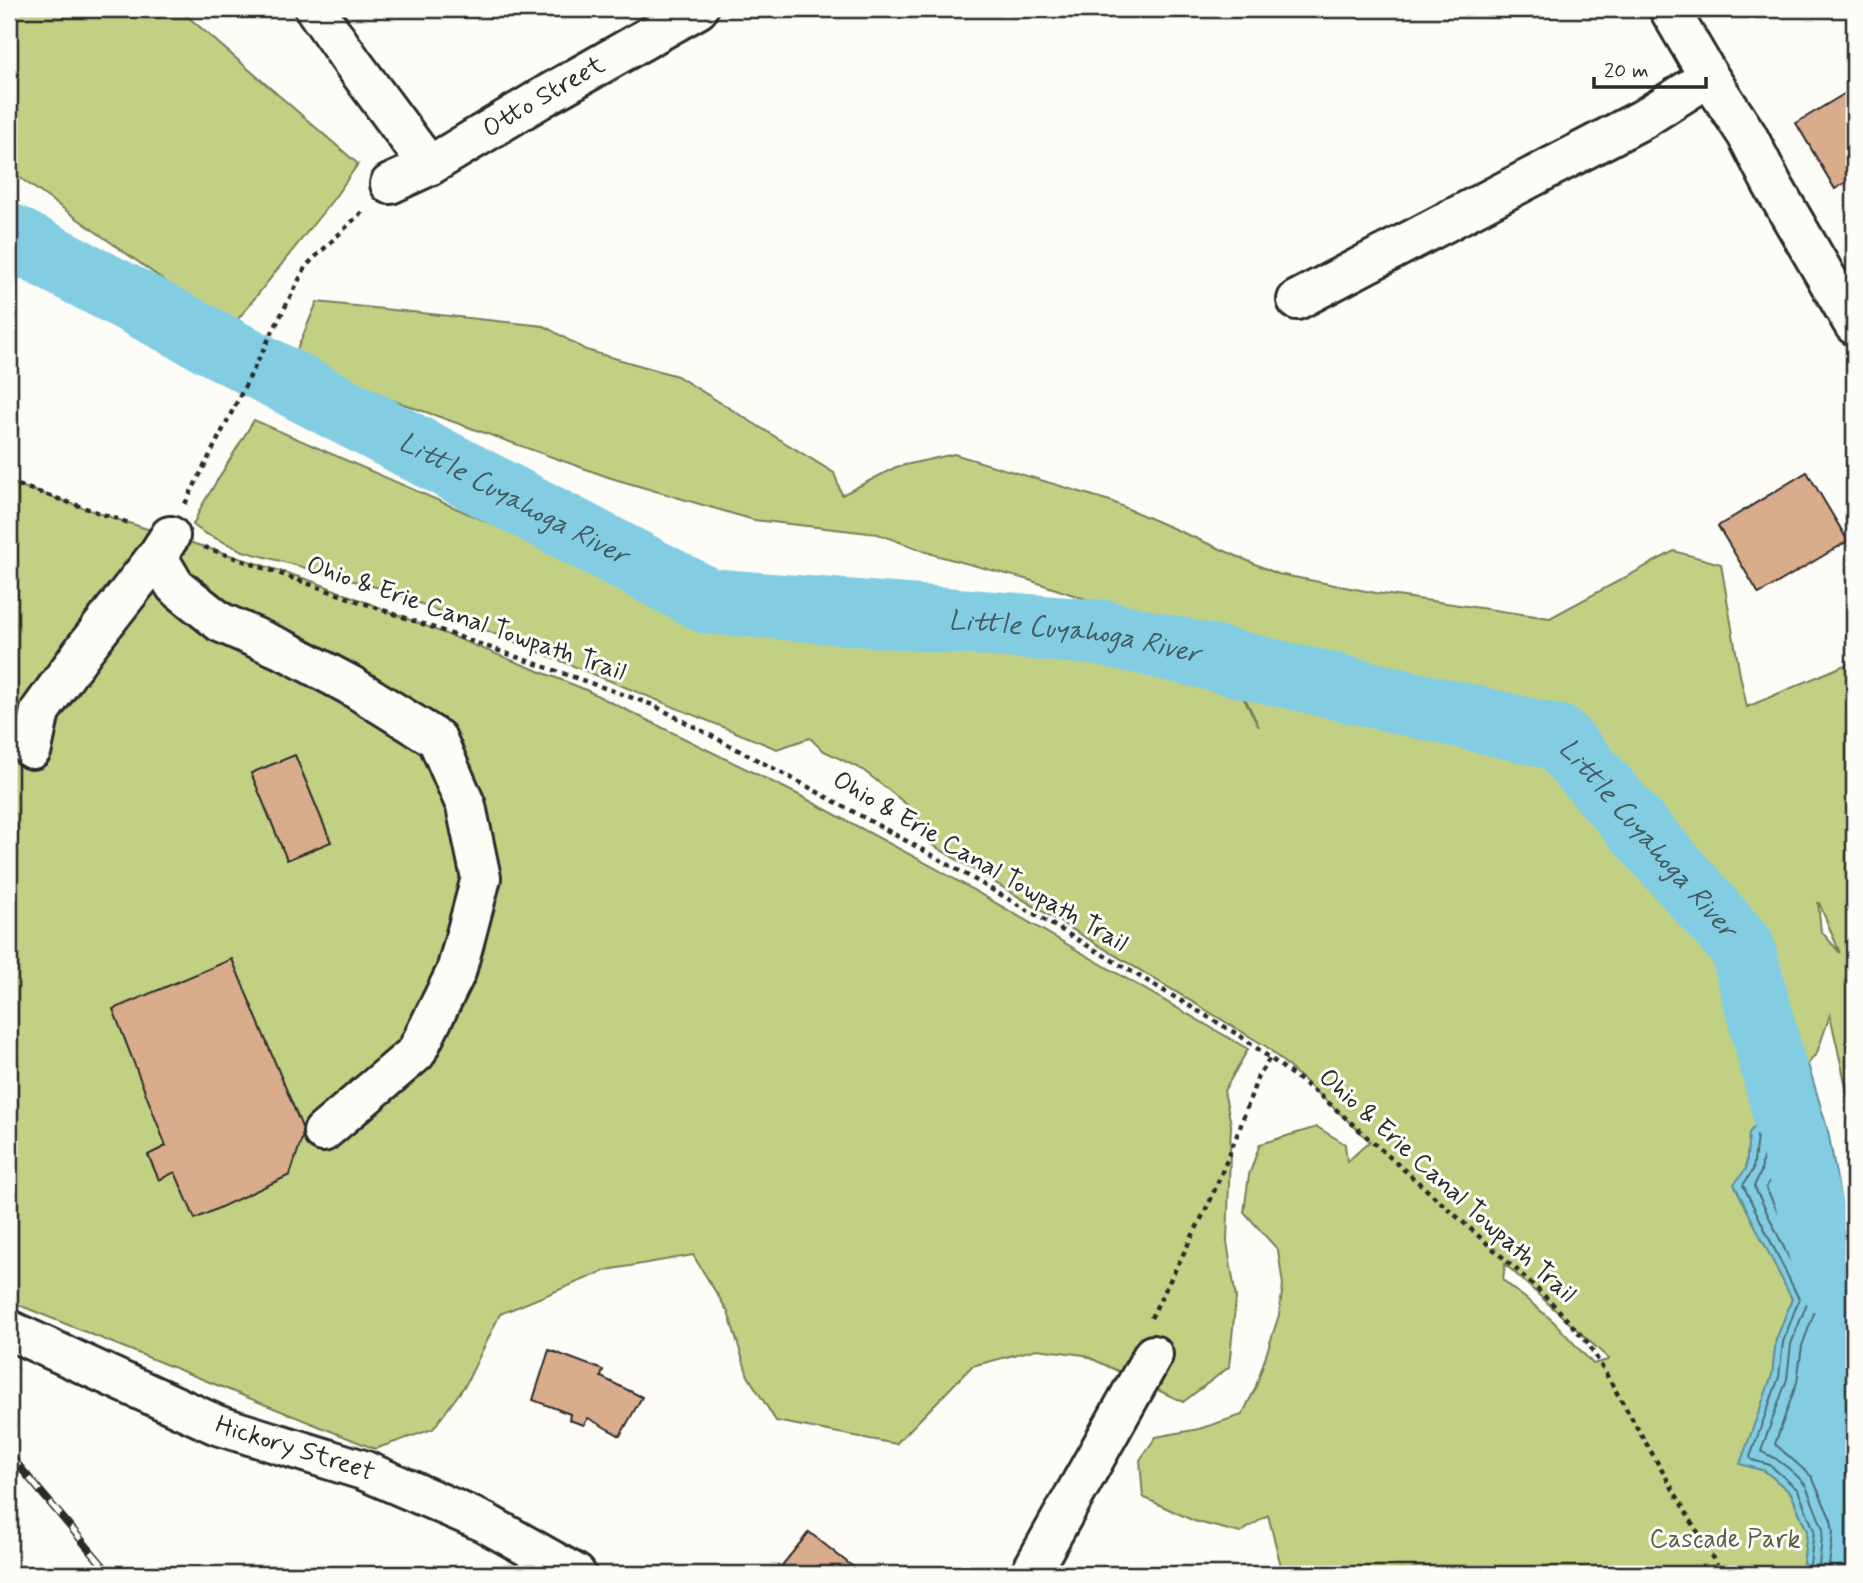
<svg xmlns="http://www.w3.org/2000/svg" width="1863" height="1583" viewBox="0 0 1863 1583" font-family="Mynerve,sans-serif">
  <rect width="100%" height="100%" fill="#fdfcf7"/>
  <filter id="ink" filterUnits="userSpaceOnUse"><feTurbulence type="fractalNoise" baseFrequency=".0143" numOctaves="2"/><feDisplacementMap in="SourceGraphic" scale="14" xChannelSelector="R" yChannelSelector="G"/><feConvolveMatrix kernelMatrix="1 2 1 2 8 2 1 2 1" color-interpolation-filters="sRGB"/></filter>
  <g filter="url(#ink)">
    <!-- green -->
    <g fill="#c2d084" stroke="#767e58" stroke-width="2" fill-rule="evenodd">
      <path d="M 9,9 L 179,9 L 358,164 L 335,197 L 231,328 L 9,170 Z"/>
      <path d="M 317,302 L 544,326 L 586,350 L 677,376 L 834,473 L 842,495 L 896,467 L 954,454 L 1110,501 L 1278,574 L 1376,593 L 1550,618 L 1674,551 L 1721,564 L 1740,675 L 1747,707 L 1854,661 L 1854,1122 L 1830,1015 L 1817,1053 L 1750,1133 L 1746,1169 L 1757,1226 L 1792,1299 L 1776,1340 L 1772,1377 L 1765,1471 L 1791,1493 L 1807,1531 L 1802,1574 L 1283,1574 L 1268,1515 L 1240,1533 L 1194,1521 L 1143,1497 L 1140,1460 L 1156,1437 L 1199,1429 L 1242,1415 L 1255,1389 L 1279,1315 L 1283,1285 L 1278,1250 L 1244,1212 L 1249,1175 L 1260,1144 L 1317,1127 L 1345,1144 L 1347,1162 L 1370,1141 L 1267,1047 L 931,844 L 925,829 L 906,804 L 863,770 L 822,750 L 810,738 L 777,749 L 387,590 L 243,551 L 204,533 L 193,525 L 201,507 L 254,420 L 531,541 L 655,588 L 697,600 L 682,587 L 708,601 L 1104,633 L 1223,660 L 1259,727 L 1219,644 L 1029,580 L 935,555 L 878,534 L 754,520 L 611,478 L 291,364 ZM 1818,903 L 1819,903 L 1840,953 L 1821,931 ZM 1505,1264 L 1609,1359 L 1608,1360 L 1593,1364 L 1553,1321 L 1503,1280 Z"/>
      <path d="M 9,482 L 116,519 L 315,582 L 584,689 L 797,794 L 937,869 L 1248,1049 L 1224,1091 L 1231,1124 L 1227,1242 L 1236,1298 L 1229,1367 L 1183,1402 L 1084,1355 L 1037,1349 L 972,1366 L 896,1444 L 776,1421 L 748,1376 L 728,1312 L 693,1255 L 607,1270 L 500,1314 L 466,1384 L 433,1429 L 375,1449 L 9,1301 Z"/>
    </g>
    <!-- water -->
    <path fill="#83cde3" stroke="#608c99" stroke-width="2" d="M 1808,1064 L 1828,1131 L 1841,1201 L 1848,1253 L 1854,1263 L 1854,1574 L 1802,1574 L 1807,1531 L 1791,1493 L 1765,1471 L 1740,1464 L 1772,1375 L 1776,1340 L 1792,1299 L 1734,1184 L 1746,1169 L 1749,1133 Z"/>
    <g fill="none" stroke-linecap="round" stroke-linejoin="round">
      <!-- shore -->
      <g stroke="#4e6c75" stroke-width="2">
        <path d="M 1809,1574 L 1814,1530 L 1798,1490 L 1770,1465 L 1752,1460 L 1750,1457 L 1779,1377 L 1783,1342 L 1799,1299 L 1743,1185 L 1753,1170 L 1757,1136 L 1802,1082 L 1806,1084 L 1821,1133 L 1834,1202 L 1841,1254 L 1847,1263 L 1854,1265"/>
        <path d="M 1818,1574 L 1823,1529 L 1806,1486 C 1799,1476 1786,1466 1776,1459 C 1771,1455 1766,1455 1761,1451 L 1787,1379 L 1791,1344 L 1807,1303 L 1805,1291 L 1754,1186 L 1761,1172 L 1765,1139 L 1799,1100 L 1803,1102 L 1813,1135 L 1825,1203 L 1832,1257 L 1842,1271 L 1854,1274"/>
        <path d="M 1828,1574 L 1833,1533 L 1831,1520 L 1812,1477 L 1775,1444 L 1797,1382 L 1802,1346 L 1817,1305 L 1818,1296 L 1815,1288 L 1766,1188 L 1772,1175 L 1775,1144 L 1794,1122 L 1798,1124 C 1807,1151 1812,1181 1816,1210 C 1818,1226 1818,1251 1824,1264 C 1830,1277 1840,1284 1854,1285"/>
      </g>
      <!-- river -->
      <path stroke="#83cde3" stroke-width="66" id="s1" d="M 9,236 L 708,601 L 1104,633 L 1559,738 L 1742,947 L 1828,1277 L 1854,1309"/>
    </g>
    <!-- building -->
    <g fill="#d9ac8b" stroke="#2b2b2b" stroke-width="2">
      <path d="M 1854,88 L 1854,177 L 1835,189 L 1796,123 Z"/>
      <path d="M 1807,472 L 1848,541 L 1759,594 L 1718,526 Z"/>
      <path d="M 295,755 L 331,842 L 287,860 L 251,773 Z"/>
      <path d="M 232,959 L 304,1132 L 290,1175 L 195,1219 L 175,1172 L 159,1180 L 148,1155 L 166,1146 L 113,1009 Z"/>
      <path d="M 549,1350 L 603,1370 L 601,1377 L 642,1397 L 620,1436 L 588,1418 L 584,1425 L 569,1420 L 570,1414 L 533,1400 Z"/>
      <path d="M 809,1532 L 862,1574 L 775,1574 Z"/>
    </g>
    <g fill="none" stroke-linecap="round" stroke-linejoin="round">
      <!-- minor casing -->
      <g stroke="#2b2b2b" stroke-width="44">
        <g id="minor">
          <path d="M 315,9 L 352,62 L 429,166"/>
          <path d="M 1669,9 L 1709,77 L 1747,135 L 1772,184 L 1854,325"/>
          <path id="s2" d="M 390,184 L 429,166 L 550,93 L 698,9"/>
          <path d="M 1297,300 L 1643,119 L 1709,77"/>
          <path d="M 170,536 L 157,556 L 175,586 L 220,622 L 288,652 L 350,685 L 437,739 L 466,806 L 481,878 L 456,972 L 416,1053 L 323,1132"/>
          <path d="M 32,749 L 40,711 L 86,647 L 157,556"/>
          <path id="s3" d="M 9,1330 L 217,1425 L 363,1470 L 484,1522 L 576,1574"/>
          <path d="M 1030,1574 L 1153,1355"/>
        </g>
      </g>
      <!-- path -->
      <g stroke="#2b2b2b" stroke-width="4.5" stroke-dasharray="5 5" stroke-linecap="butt">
        <path d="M 9,482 L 132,524"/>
        <path d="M 185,504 L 306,266 L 365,209"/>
        <path d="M 204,547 L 653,705 L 801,783 L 932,855 L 1041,918 L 1242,1037 L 1322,1097 L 1517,1270 L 1555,1306 L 1588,1343 L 1722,1574"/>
        <path d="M 1151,1318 L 1211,1199 L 1239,1130 L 1258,1076 L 1270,1058"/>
      </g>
      <!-- minor -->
      <use href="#minor" stroke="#fdfcf7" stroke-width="38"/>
      <!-- rail casing -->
      <g stroke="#2b2b2b" stroke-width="8">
        <path id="rail" d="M 9,1454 L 110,1574"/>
      </g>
      <!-- rail -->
      <use href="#rail" stroke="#fdfcf7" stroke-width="5" stroke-dasharray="16" stroke-linecap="butt"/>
    </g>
  </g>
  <g text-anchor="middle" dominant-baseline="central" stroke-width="6" stroke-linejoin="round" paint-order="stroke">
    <!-- street labels -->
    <g font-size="26" fill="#2b2b2b" stroke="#fdfcf7">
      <text stroke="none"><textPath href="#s2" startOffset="177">Otto Street</textPath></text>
      <text transform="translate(466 619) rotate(19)">Ohio &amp; Erie Canal Towpath Trail</text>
      <text transform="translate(980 862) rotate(30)">Ohio &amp; Erie Canal Towpath Trail</text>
      <text transform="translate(1447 1186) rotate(42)">Ohio &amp; Erie Canal Towpath Trail</text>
      <text stroke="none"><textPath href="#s3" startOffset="310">Hickory Street</textPath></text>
    </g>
    <!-- park labels -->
    <g font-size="26" fill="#585d46" stroke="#fdfcf7">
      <text x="1725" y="1540">Cascade Park</text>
    </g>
    <!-- water labels -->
    <g font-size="28" font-style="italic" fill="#455c62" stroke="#fdfcf7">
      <text stroke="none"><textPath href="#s1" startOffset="569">Little Cuyahoga River</textPath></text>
      <text stroke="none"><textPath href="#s1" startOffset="1157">Little Cuyahoga River</textPath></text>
      <text stroke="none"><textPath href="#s1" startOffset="1787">Little Cuyahoga River</textPath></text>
    </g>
  </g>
  <!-- margin -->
  <rect width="1863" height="1583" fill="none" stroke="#fdfcf7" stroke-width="35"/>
  <rect x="18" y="18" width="1828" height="1548" fill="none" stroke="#2b2b2b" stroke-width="2.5" filter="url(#ink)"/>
  <!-- scale -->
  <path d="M1594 77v10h112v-10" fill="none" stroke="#2b2b2b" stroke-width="3.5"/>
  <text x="1604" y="77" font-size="21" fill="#2b2b2b" stroke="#fdfcf7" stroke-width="5" paint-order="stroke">20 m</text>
</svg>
